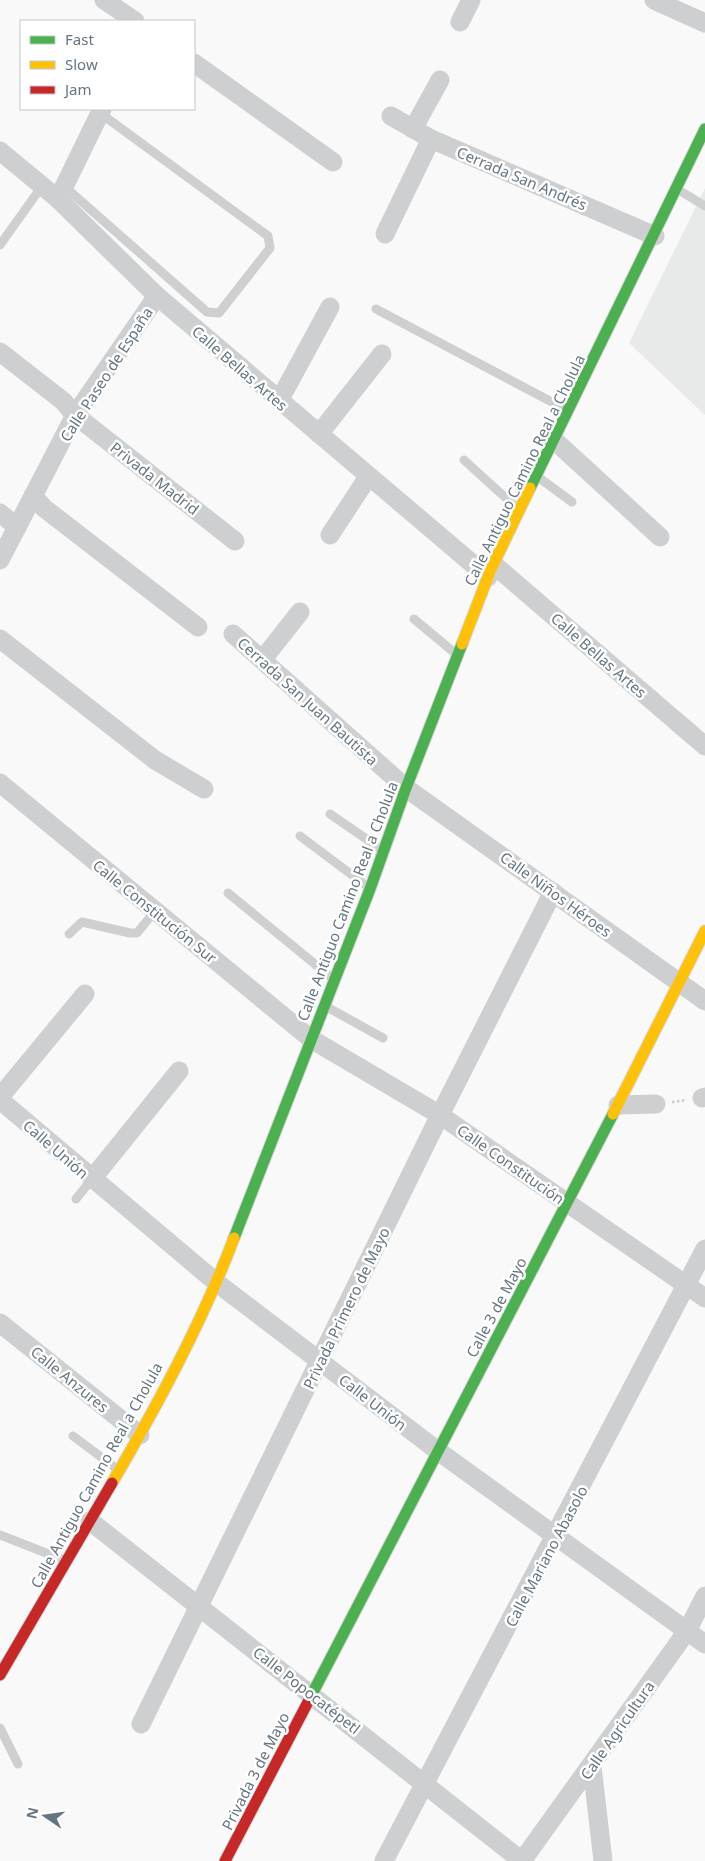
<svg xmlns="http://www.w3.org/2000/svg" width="705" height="1861" viewBox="0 0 705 1861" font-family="'Noto Sans',sans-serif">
  <rect width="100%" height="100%" fill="#f9f9f9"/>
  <!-- built -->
  <path fill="#e8e9e9" d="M 705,188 L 705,415 L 629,343 Z"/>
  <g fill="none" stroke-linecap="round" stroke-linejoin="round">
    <!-- fast casing -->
    <g stroke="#d5d6d7" stroke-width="13">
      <g id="fast">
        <path d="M 530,488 L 705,129"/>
        <path d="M 234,1238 L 370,889 L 406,788 L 462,644"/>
        <path d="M 309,1700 L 613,1114"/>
      </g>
    </g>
    <!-- slow casing -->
    <g stroke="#d5d6d7" stroke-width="13">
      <g id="slow">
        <path d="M 462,644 L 491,569 L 530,488"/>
        <path d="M 613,1114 L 705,931"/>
        <path d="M 112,1483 C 158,1404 202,1323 234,1238"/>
      </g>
    </g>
    <!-- jam casing -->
    <g stroke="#d5d6d7" stroke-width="13">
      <g id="jam">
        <path d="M 0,1675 L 112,1483"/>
        <path d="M 225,1861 L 309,1700"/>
      </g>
    </g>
    <!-- path -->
    <path stroke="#cbcccd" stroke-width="2.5" stroke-dasharray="2.5 2.5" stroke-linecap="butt" d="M 672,1102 L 687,1100"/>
    <!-- lane -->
    <g stroke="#cecfd0" stroke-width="9">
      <path d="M 65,187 L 207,312 L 219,313 L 270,248 L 268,236 L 100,113"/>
      <path d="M 677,189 L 705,206"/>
      <path d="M 0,245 L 42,186"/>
      <path d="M 376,309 L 565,409"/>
      <path d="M 464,460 L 518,509"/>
      <path d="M 538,477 L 572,502"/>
      <path d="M 414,619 L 456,654"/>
      <path d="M 330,814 L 381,849"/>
      <path d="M 300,836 L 368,887"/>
      <path d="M 228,893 L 332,978"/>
      <path d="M 69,934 L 82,922 L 130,933 L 137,933 L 155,911"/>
      <path d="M 327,1007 L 383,1038"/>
      <path d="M 76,1199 L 92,1179"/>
      <path d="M 73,1436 L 117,1469"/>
      <path d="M 0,1535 L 64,1560"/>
      <path d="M 0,1728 L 18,1764"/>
    </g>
    <!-- street -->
    <g stroke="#cecfd0" stroke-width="19">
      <path d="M 104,0 L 135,21"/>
      <path d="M 654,0 L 705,23"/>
      <path d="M 460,22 L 471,0"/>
      <path d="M 194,63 L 333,162"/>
      <path d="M 391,116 L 431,139 L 655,236"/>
      <path d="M 413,129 L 440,80"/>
      <path d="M 0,151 L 58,199 L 157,296 L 488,577"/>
      <path d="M 58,199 L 102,109"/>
      <path d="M 385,234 L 431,139"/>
      <path d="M 0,352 L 63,401 L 75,415 L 235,541"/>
      <path d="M 279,401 L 330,307"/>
      <path d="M 319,434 L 382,354"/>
      <path d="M 554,440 L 660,537"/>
      <path d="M 33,496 L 44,508 L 198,627"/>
      <path d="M 0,513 L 17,527"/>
      <path d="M 330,535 L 368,477"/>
      <path d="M 0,560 L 75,415 L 157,296"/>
      <path d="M 493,564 L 705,746"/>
      <path d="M 233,634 L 406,788 L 705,1001"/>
      <path d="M 0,639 L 155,760 L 204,789"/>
      <path d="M 263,659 L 300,612"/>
      <path d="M 0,783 L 311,1039 L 440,1115 L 705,1298"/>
      <path d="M 0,1097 L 85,994"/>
      <path d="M 702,1098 L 705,1097"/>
      <path d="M 0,1100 L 217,1283 L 438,1451 L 705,1644"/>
      <path d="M 618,1105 L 656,1104"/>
      <path d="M 92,1179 L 179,1071"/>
      <path d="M 0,1323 L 140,1435"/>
      <path d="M 90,1521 L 522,1861"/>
      <path d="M 141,1724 L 440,1115 L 553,892"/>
      <path d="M 592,1766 L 603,1861"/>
      <path d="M 384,1861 L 705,1249"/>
      <path d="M 522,1861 L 687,1631 L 705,1596"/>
    </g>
    <!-- fast -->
    <use href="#fast" stroke="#4caf50" stroke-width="11"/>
    <!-- slow -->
    <use href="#slow" stroke="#ffc107" stroke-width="11"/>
    <!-- jam -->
    <use href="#jam" stroke="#c62828" stroke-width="11"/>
  </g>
  <g text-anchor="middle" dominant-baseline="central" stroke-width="5" stroke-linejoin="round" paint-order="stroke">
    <!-- street labels -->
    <g font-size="15" fill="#657683" stroke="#fff">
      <text transform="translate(522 178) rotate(23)">Cerrada San Andrés</text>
      <text transform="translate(240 368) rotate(41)">Calle Bellas Artes</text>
      <text transform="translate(106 374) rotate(-57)">Calle Paseo de España</text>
      <text transform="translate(524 470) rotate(-64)">Calle Antiguo Camino Real a Cholula</text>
      <text transform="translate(155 478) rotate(38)">Privada Madrid</text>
      <text transform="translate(599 655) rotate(41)">Calle Bellas Artes</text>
      <text transform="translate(308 701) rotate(42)">Cerrada San Juan Bautista</text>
      <text transform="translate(556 894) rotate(36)">Calle Niños Héroes</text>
      <text transform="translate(347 901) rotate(-69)">Calle Antiguo Camino Real a Cholula</text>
      <text transform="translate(155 911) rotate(39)">Calle Constitución Sur</text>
      <text transform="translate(56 1149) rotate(41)">Calle Unión</text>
      <text transform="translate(511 1164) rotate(35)">Calle Constitución</text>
      <text transform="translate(496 1307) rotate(-62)">Calle 3 de Mayo</text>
      <text transform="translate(346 1308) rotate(-64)">Privada Primero de Mayo</text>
      <text transform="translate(70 1379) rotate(39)">Calle Anzures</text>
      <text transform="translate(373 1402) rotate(38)">Calle Unión</text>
      <text transform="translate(96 1475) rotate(-61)">Calle Antiguo Camino Real a Cholula</text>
      <text transform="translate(546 1556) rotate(-62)">Calle Mariano Abasolo</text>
      <text transform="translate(307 1690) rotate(38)">Calle Popocatépetl</text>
      <text transform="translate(617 1730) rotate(-55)">Calle Agricultura</text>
      <text transform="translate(255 1771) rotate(-63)">Privada 3 de Mayo</text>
    </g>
  </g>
  <!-- legend -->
  <rect x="20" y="20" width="175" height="90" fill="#ffffff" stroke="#c1c8cd"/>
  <rect x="30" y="36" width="25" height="8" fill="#4caf50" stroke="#c1c8cd"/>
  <text x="65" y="45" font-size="15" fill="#657683">Fast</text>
  <rect x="30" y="61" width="25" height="8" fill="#ffc107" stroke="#c1c8cd"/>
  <text x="65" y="70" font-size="15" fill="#657683">Slow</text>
  <rect x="30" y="86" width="25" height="8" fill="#c62828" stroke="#c1c8cd"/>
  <text x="65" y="95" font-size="15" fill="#657683">Jam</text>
  <!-- north arrow -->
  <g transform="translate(45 1816) rotate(283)" stroke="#ffffff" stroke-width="4" paint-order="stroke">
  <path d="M0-4L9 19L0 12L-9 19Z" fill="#657683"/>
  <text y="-8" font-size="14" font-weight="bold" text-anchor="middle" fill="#657683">N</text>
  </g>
</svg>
